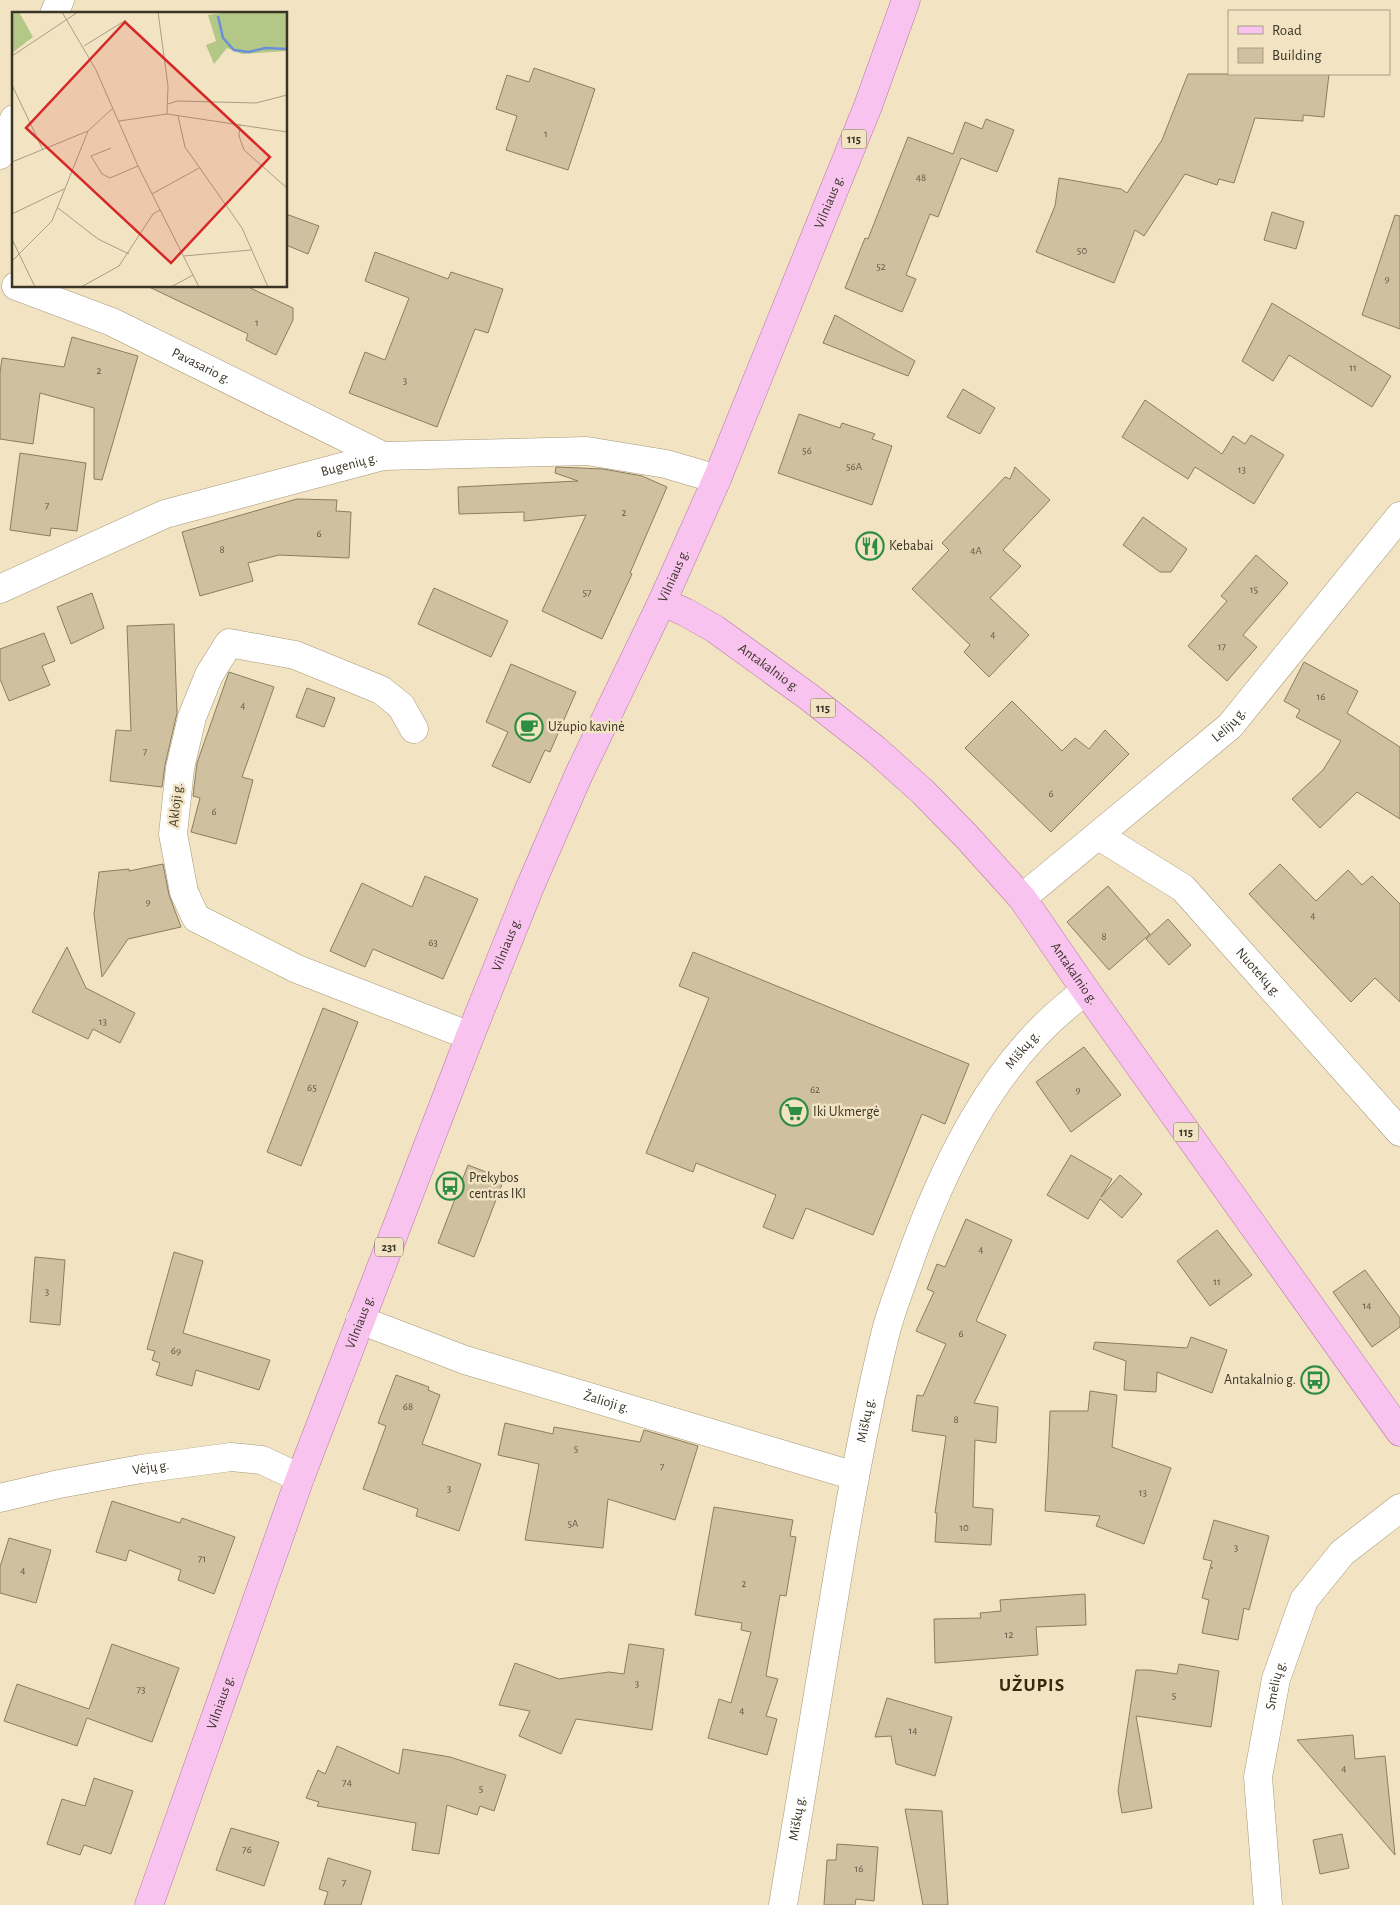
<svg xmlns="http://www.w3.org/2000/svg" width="1400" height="1905" viewBox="0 0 1400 1905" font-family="'Alegreya Sans',sans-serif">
  <rect width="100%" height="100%" fill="#f2e4c2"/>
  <!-- building -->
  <g fill="#cfc1a0" stroke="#8a7e5f">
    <path d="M 534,68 L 595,89 L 568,170 L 506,150 L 517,116 L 496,109 L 507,75 L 529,82 Z"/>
    <path d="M 1188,74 L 1329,74 L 1324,117 L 1303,115 L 1303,121 L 1255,118 L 1234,183 L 1219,179 L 1217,185 L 1185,174 L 1144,236 L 1135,230 L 1114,283 L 1036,252 L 1055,206 L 1059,178 L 1121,189 L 1127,193 L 1162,140 Z"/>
    <path d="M 986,119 L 1014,130 L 997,172 L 961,158 L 938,217 L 930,214 L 906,275 L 916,279 L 902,312 L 845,288 L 865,238 L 868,239 L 908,137 L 953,154 L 965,122 L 982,129 Z"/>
    <path d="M 1272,212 L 1304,222 L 1296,249 L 1264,240 Z"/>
    <path d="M 286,214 L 319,226 L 308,254 L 286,245 Z"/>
    <path d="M 1395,215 L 1400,216 L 1400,329 L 1362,315 Z"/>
    <path d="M 375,252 L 448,279 L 451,272 L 503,289 L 488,333 L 475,329 L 437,427 L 349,393 L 365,352 L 385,360 L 409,298 L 365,281 Z"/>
    <path d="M 147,286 L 246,286 L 293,308 L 293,320 L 276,355 L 246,340 L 248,334 Z"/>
    <path d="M 1272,303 L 1391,376 L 1372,407 L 1289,355 L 1273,381 L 1242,361 Z"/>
    <path d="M 835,315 L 915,361 L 908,376 L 823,343 Z"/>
    <path d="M 72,337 L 138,356 L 102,480 L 94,479 L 94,408 L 40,393 L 33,444 L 0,439 L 0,373 L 2,358 L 64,367 Z"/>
    <path d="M 963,389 L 995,408 L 980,434 L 947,417 Z"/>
    <path d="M 1145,400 L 1222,454 L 1233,436 L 1245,444 L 1251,435 L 1284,455 L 1254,504 L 1195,467 L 1188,479 L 1122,437 Z"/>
    <path d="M 799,414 L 840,428 L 842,423 L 875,434 L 872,439 L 892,446 L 872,505 L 778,473 Z"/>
    <path d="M 20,453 L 86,463 L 77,531 L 51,528 L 50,536 L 10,530 Z"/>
    <path d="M 556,467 L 603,469 L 642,476 L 667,487 L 630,573 L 632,574 L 602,639 L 542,611 L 586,515 L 524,521 L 524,512 L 459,514 L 458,487 L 578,481 L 555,473 Z"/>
    <path d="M 1015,467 L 1050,500 L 1003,550 L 1021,566 L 990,598 L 1029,635 L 989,677 L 964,652 L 970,645 L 912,589 L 949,550 L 942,543 L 1005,477 L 1010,479 Z"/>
    <path d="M 297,499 L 337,500 L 336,511 L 351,512 L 349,558 L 279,555 L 248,563 L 253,581 L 200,596 L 182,532 Z"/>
    <path d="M 1143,517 L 1187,549 L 1171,572 L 1160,572 L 1123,545 Z"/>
    <path d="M 1256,555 L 1288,583 L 1243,635 L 1257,647 L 1227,681 L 1188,646 L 1227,601 L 1221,596 Z"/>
    <path d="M 434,588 L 508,621 L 491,657 L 418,624 Z"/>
    <path d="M 92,593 L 104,628 L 71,644 L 57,607 Z"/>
    <path d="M 174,624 L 177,713 L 165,765 L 162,787 L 110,781 L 116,730 L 131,731 L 127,626 Z"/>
    <path d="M 44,633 L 55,661 L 42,666 L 50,685 L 9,701 L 0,679 L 0,649 Z"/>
    <path d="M 1304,662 L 1358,691 L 1347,713 L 1400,747 L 1400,819 L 1357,792 L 1320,828 L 1292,799 L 1323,770 L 1341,741 L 1296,717 L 1300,710 L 1284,701 Z"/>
    <path d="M 511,664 L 576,692 L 550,752 L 545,750 L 530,783 L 492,766 L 508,732 L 486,722 Z"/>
    <path d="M 229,672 L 274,687 L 242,777 L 253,780 L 236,844 L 191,832 L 200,798 L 193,796 L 197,763 Z"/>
    <path d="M 307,688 L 335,698 L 324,727 L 296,717 Z"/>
    <path d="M 1012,701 L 1062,751 L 1075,738 L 1089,749 L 1105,730 L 1129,754 L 1051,832 L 965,748 Z"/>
    <path d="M 163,864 L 169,895 L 181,927 L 128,939 L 102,977 L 94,914 L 99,872 L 129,869 L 129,871 Z"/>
    <path d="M 1280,864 L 1316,901 L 1348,870 L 1362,885 L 1372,876 L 1400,904 L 1400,1002 L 1375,978 L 1351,1002 L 1249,894 Z"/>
    <path d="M 425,876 L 478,899 L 443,979 L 373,949 L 365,967 L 330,951 L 362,883 L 412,907 Z"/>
    <path d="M 1108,886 L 1150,934 L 1109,970 L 1067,922 Z"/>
    <path d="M 1168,919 L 1191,945 L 1169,965 L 1146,939 Z"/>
    <path d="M 67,947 L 86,988 L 135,1013 L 120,1043 L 93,1029 L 88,1039 L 32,1012 Z"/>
    <path d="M 693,952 L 969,1064 L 945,1124 L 922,1114 L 873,1235 L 806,1208 L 793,1239 L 763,1227 L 776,1195 L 696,1163 L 693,1172 L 646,1153 L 709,998 L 679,986 Z"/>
    <path d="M 323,1008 L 358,1022 L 301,1166 L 267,1152 Z"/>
    <path d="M 1084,1047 L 1121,1095 L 1071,1132 L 1036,1082 Z"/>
    <path d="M 1071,1155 L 1112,1179 L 1101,1197 L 1120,1175 L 1142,1194 L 1122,1218 L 1100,1199 L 1088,1219 L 1047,1195 Z"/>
    <path d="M 468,1165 L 504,1179 L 474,1257 L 438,1243 Z"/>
    <path d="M 966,1219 L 1012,1240 L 976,1321 L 1006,1335 L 974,1403 L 998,1407 L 996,1443 L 975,1440 L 973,1507 L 993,1509 L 991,1545 L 935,1542 L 937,1513 L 935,1513 L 946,1436 L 912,1431 L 917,1395 L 923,1396 L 946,1344 L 916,1331 L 934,1292 L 927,1289 L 937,1264 L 945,1267 Z"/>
    <path d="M 1217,1230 L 1252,1275 L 1210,1306 L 1177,1261 Z"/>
    <path d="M 174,1252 L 203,1261 L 183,1333 L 270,1360 L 259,1390 L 196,1370 L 192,1386 L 156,1375 L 160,1363 L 152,1360 L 155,1351 L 147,1349 Z"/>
    <path d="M 35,1257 L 65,1260 L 60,1325 L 30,1322 Z"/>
    <path d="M 1365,1270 L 1400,1318 L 1400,1327 L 1372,1347 L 1333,1292 Z"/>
    <path d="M 1191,1337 L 1227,1350 L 1212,1393 L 1157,1372 L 1156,1392 L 1124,1390 L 1126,1361 L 1093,1349 L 1095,1342 L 1187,1348 Z"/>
    <path d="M 396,1375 L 429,1387 L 428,1390 L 440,1395 L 422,1444 L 481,1464 L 459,1531 L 416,1516 L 418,1509 L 363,1489 L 386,1426 L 378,1423 Z"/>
    <path d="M 1090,1391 L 1117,1395 L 1112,1447 L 1171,1468 L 1144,1544 L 1096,1526 L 1100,1516 L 1045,1511 L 1048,1461 L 1050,1411 L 1088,1411 Z"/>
    <path d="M 505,1423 L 553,1434 L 554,1427 L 640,1442 L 644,1430 L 698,1446 L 675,1520 L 608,1499 L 603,1548 L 525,1540 L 539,1464 L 498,1455 Z"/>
    <path d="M 112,1501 L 180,1523 L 182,1518 L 235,1537 L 214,1594 L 178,1580 L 181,1570 L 129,1550 L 126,1561 L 96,1552 Z"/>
    <path d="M 714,1507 L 793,1520 L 790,1536 L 796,1537 L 786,1596 L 780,1595 L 766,1676 L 778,1679 L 766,1716 L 777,1719 L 767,1755 L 708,1738 L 719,1699 L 731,1703 L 751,1632 L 741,1630 L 742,1623 L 695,1615 Z"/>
    <path d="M 1214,1520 L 1269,1536 L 1249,1610 L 1244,1608 L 1238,1640 L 1202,1633 L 1209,1600 L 1202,1598 L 1210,1568 L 1213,1568 L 1210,1567 L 1212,1561 L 1203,1559 Z"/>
    <path d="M 9,1538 L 51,1550 L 36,1603 L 0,1593 L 0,1567 Z"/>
    <path d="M 1085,1594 L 1086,1625 L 1036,1627 L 1038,1655 L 935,1663 L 934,1619 L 981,1618 L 980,1613 L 1001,1611 L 1000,1600 Z"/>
    <path d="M 112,1644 L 179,1668 L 152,1742 L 87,1718 L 77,1746 L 4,1721 L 17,1684 L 89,1709 Z"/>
    <path d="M 629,1644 L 664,1649 L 652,1730 L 576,1719 L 561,1754 L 519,1736 L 530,1711 L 499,1705 L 515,1663 L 559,1679 L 609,1672 L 624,1674 Z"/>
    <path d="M 1179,1664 L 1219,1671 L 1211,1727 L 1136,1716 L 1152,1808 L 1122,1813 L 1118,1791 L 1136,1670 L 1149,1670 L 1177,1674 Z"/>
    <path d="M 887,1698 L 952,1717 L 935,1776 L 896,1764 L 891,1736 L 875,1737 Z"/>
    <path d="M 1353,1735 L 1355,1759 L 1385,1756 L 1395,1855 L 1297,1740 Z"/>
    <path d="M 337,1746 L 399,1774 L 403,1749 L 450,1757 L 506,1775 L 494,1811 L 480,1806 L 477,1815 L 447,1805 L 439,1854 L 412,1850 L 416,1823 L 317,1806 L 319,1802 L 306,1798 L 318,1770 L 325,1774 Z"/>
    <path d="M 94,1778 L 133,1791 L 111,1854 L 84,1845 L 80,1855 L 47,1844 L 62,1799 L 85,1806 Z"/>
    <path d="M 905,1809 L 942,1811 L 948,1905 L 923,1905 Z"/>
    <path d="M 231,1828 L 279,1842 L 264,1886 L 216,1870 Z"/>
    <path d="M 1342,1834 L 1349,1868 L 1320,1874 L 1313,1840 Z"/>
    <path d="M 837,1844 L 878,1847 L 874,1901 L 856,1899 L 855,1905 L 824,1905 L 827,1860 L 836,1860 Z"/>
    <path d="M 328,1858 L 371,1871 L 361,1905 L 324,1905 L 328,1892 L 319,1889 Z"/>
  </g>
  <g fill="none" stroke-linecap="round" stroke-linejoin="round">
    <!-- minor casing -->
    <g stroke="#a59879" stroke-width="29">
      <g id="minor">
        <path d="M 54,14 L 60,0"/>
        <path d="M 0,155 L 14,119"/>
        <path id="s1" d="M 16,286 L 112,322 L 383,456"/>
        <path id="s2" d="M 0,589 L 165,514 L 383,456 L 587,451 L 666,464 L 717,479"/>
        <path d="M 414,729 L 401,706 L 381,690 L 295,655 L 229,643 L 209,675 L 192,717 L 180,768 L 173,834 L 184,892 L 196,918 L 297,969 L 470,1036"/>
        <path id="s3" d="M 1099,836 L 1183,888 L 1400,1132"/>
        <path id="s4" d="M 1022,898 L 1230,726 L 1400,516"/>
        <path id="s5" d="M 360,1320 L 465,1360 L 855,1476"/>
        <path id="s6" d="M 0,1498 L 59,1484 L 141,1469 L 231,1457 L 262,1460 L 300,1478"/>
        <path id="s7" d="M 783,1905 C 800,1801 817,1697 835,1592 C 849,1506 864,1420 885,1335 C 890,1314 898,1294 905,1274 C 941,1170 994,1056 1086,991"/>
        <path id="s8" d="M 1268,1905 L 1258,1777 L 1276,1679 L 1304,1600 L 1342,1553 L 1400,1508"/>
      </g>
    </g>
    <!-- primary casing -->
    <g stroke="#b477a3" stroke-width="29">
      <g id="primary">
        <path id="s9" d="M 662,602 L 685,612 L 715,629 L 809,697 L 875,749 L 923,792 L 967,837 L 1022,898 L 1086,991 L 1400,1432"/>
        <path id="s10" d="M 149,1905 L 300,1478 L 470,1036 L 529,889 L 579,774 L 662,602 L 717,479 L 868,106 L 906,0"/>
      </g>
    </g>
    <!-- minor -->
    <use href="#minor" stroke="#fff" stroke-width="28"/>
    <!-- primary -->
    <use href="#primary" stroke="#f9c3f0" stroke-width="28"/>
  </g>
  <!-- icons -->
  <defs>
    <g id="restaurant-ring" transform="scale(1.4375)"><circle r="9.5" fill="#f2e4c2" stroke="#2e8d40" stroke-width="1.5"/><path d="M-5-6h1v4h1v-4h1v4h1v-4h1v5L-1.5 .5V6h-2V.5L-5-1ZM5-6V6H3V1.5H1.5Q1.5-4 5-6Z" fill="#2e8d40"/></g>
    <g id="cafe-ring" transform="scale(1.4375)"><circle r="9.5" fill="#f2e4c2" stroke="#2e8d40" stroke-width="1.5"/><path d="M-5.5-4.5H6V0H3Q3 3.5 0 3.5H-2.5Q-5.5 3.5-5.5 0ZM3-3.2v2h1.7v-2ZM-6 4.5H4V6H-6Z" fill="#2e8d40"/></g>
    <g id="supermarket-ring" transform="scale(1.4375)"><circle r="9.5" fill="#f2e4c2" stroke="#2e8d40" stroke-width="1.5"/><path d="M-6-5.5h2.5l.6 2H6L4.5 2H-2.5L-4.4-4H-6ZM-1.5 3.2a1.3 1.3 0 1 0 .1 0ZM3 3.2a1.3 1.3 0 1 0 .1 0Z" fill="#2e8d40"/></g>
    <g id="bus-ring" transform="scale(1.4375)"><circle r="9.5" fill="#f2e4c2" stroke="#2e8d40" stroke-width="1.5"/><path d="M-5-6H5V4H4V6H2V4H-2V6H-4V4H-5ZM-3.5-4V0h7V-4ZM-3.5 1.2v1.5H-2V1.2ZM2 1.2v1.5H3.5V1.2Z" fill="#2e8d40"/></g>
  </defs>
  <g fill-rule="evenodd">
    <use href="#restaurant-ring" x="870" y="546"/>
    <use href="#cafe-ring" x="529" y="727"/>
    <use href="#supermarket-ring" x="794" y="1112"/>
    <use href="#bus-ring" x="450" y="1186"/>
    <use href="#bus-ring" x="1315" y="1380"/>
  </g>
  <g text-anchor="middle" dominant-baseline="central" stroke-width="5" stroke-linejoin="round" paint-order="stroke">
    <!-- number labels -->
    <g font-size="11" fill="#5f5745">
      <text x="546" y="133">1</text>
      <text x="921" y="177">48</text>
      <text x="1082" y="250">50</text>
      <text x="881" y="266">52</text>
      <text x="1387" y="278">9</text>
      <text x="257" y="322">1</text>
      <text x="1353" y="367">11</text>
      <text x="99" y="370">2</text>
      <text x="405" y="380">3</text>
      <text x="807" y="450">56</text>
      <text x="854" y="466">56A</text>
      <text x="1242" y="469">13</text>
      <text x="47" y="505">7</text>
      <text x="624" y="512">2</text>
      <text x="319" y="533">6</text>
      <text x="222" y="549">8</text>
      <text x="976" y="550">4A</text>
      <text x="1254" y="589">15</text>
      <text x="587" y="592">57</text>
      <text x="993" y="634">4</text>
      <text x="1222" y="646">17</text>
      <text x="1321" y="696">16</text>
      <text x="243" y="705">4</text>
      <text x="145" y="751">7</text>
      <text x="1051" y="793">6</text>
      <text x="214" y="811">6</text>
      <text x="148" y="901">9</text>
      <text x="1313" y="915">4</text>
      <text x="1104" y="936">8</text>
      <text x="433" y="942">63</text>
      <text x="103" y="1021">13</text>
      <text x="312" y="1087">65</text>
      <text x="815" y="1089">62</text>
      <text x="1078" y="1089">9</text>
      <text x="981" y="1249">4</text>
      <text x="1217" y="1281">11</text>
      <text x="47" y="1291">3</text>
      <text x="1367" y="1305">14</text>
      <text x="961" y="1333">6</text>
      <text x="176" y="1350">69</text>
      <text x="408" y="1406">68</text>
      <text x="956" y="1419">8</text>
      <text x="576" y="1448">5</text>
      <text x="662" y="1466">7</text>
      <text x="449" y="1488">3</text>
      <text x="1143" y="1492">13</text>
      <text x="573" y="1523">5A</text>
      <text x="964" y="1527">10</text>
      <text x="1236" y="1547">3</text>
      <text x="202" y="1558">71</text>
      <text x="23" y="1570">4</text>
      <text x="744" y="1583">2</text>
      <text x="1009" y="1634">12</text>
      <text x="637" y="1683">3</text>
      <text x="141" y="1689">73</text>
      <text x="1174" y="1695">5</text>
      <text x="742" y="1710">4</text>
      <text x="913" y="1730">14</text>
      <text x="1344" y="1768">4</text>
      <text x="347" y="1782">74</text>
      <text x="481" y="1788">5</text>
      <text x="247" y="1849">76</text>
      <text x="859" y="1868">16</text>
      <text x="344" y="1882">7</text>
    </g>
    <!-- shield labels -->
    <g fill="#f2e4c2" stroke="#716956" stroke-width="1">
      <rect x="841.5" y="129.5" width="25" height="19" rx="4"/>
      <rect x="810.5" y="698.5" width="25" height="19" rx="4"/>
      <rect x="1173.5" y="1122.5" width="25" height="19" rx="4"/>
      <rect x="375" y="1237.5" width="28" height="19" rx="4"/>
    </g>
    <g font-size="12" font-weight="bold" fill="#3a3427">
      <text x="854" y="139">115</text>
      <text x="823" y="708">115</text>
      <text x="1186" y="1132">115</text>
      <text x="389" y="1247">231</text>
    </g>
    <!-- street labels -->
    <g font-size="14" fill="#3a3427" stroke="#f2e4c2">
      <text stroke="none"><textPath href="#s10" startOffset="1835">Vilniaus g.</textPath></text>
      <text stroke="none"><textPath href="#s1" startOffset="202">Pavasario g.</textPath></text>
      <text stroke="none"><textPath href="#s2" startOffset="372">Bugenių g.</textPath></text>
      <text stroke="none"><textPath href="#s10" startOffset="1430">Vilniaus g.</textPath></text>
      <text stroke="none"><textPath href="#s9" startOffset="126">Antakalnio g.</textPath></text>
      <text stroke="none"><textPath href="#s4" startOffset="270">Lelijų g.</textPath></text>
      <text transform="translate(176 805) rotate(-84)">Akloji g.</text>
      <text stroke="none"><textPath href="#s10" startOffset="1025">Vilniaus g.</textPath></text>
      <text stroke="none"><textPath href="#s3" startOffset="212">Nuotekų g.</textPath></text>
      <text stroke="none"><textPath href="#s9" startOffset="561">Antakalnio g.</textPath></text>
      <text stroke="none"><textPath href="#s7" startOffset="898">Miškų g.</textPath></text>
      <text stroke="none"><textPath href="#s10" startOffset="620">Vilniaus g.</textPath></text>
      <text stroke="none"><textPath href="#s5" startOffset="260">Žalioji g.</textPath></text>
      <text stroke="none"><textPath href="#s7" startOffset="492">Miškų g.</textPath></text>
      <text stroke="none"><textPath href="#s6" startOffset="154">Vėjų g.</textPath></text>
      <text stroke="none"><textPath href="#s8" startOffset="222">Smėlių g.</textPath></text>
      <text stroke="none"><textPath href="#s10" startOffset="215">Vilniaus g.</textPath></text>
      <text stroke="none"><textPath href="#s7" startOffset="88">Miškų g.</textPath></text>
    </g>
    <!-- poi labels -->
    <g font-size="14" fill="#3a3427" stroke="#f2e4c2" text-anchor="start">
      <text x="889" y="546">Kebabai</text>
      <text x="548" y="727">Užupio kavinė</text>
      <text x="813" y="1112">Iki Ukmergė</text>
      <text x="469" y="1178">Prekybos<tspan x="469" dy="16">centras IKI</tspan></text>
      <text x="1296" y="1380" text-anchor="end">Antakalnio g.</text>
    </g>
    <!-- district labels -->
    <g font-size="19" font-weight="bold" letter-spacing="1" fill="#362a0e" stroke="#f2e4c2">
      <text x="1032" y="1685">UŽUPIS</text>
    </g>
  </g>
  <!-- overview -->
  <g transform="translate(12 12)">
    <rect width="275" height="275" fill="#f2e4c2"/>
    <path d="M 0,0 L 7,0 L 21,25 L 0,41 ZM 216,0 L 275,0 L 275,39 L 230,42 L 215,36 L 202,52 L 194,33 L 204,29 L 196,3 Z" fill="#b3c786"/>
    <path fill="none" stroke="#6a8fd8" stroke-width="2.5" d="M 206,4 L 211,26 L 222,38 L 237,40 L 253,36 L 275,37"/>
    <path fill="none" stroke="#a89e84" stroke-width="1" d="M 50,0 L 84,58 L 126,154 L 187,275M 146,0 L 156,74 L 155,102M 72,34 L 114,8M 0,44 L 66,0M 0,73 L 31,138M 156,92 L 165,89 L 244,91 L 275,83M 166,104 L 173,135 L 230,216 L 256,275M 107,109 L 155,102 L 275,120M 228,112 L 227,124 L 232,138 L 275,176M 99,136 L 79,144 L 90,162 L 98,166 L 126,154M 0,150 L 76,119M 140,182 L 187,156M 46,196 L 86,227 L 117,242M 0,202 L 52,177M 0,227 L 23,275M 172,244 L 239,238M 0,249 L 40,209 L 76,119 L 101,96M 69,275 L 107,254 L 141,202 L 148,198M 159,275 L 181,263"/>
    <path fill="#d62828" fill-opacity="0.15" stroke="#d62828" stroke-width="2.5" d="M 113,10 L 258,145 L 159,251 L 14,116 Z"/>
    <rect width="275" height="275" fill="none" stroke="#3a3427" stroke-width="2.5"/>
  </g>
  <!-- legend -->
  <rect x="1228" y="10" width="162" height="65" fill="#f2e4c2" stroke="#a89e84"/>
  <rect x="1238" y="26" width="25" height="8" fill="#f9c3f0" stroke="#a89e84"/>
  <text x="1272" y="35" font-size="15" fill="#3a3427">Road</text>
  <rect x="1238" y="48" width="25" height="15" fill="#cfc1a0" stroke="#a89e84"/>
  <text x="1272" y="60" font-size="15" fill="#3a3427">Building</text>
</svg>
